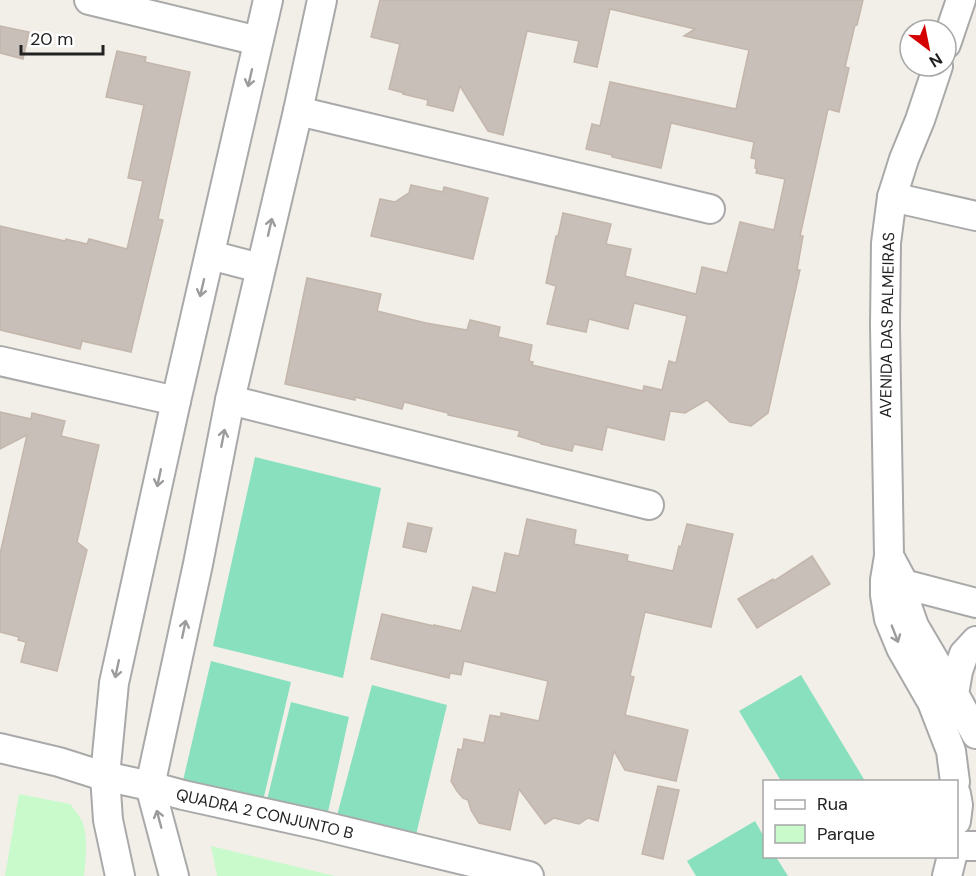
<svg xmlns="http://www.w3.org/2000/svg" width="976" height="876" viewBox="0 0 976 876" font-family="'DM Sans',sans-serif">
  <rect width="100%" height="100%" fill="#f2efe9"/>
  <!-- park -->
  <g fill="#c8facc">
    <path d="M 19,794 L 70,804 C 74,809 79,815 82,821 C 88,834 86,861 84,876 L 5,876 Z"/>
    <path d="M 211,846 L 335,876 L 217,876 Z"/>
  </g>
  <!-- pitch -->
  <g fill="#88e0be">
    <path d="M 255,457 L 381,488 L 343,678 L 213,646 Z"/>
    <path d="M 211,661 L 291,682 L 262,805 L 182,785 Z"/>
    <path d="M 801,675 L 865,781 L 781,781 L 739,711 Z"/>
    <path d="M 372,685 L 447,705 L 415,839 L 336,819 Z"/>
    <path d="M 291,702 L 349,717 L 326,821 L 266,804 Z"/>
    <path d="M 755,821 L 764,837 L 764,856 L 776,857 L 788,876 L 696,876 L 687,861 Z"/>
  </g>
  <!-- building -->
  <g fill="#c7bfb8" stroke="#c4b6ab" stroke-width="1.5">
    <path d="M 380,0 L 863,0 L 857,25 L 855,25 L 845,67 L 849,68 L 839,112 L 828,109 L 800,236 L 803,236 L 797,270 L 800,270 L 768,413 L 751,426 L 730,422 L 707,400 L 685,413 L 670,411 L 664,440 L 607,427 L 602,450 L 574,444 L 572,451 L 541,444 L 541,443 L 518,436 L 520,431 L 448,415 L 448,413 L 404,402 L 402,409 L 355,397 L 355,400 L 285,384 L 307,278 L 381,294 L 377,311 L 426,323 L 467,330 L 470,320 L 500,327 L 498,337 L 532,345 L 529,361 L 533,362 L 532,365 L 643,391 L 644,386 L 662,390 L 669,361 L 676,363 L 687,316 L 634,303 L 628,329 L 589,319 L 586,332 L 547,324 L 556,286 L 546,283 L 556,236 L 558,236 L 563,213 L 611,224 L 606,244 L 631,249 L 625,276 L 696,294 L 702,267 L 727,273 L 740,222 L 774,230 L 785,179 L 756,173 L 757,169 L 755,168 L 756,159 L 751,158 L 754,142 L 671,123 L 661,168 L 612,157 L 612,155 L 586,149 L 592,124 L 600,126 L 610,82 L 736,109 L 749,50 L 684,36 L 695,29 L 610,9 L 597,67 L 574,62 L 579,41 L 527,31 L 503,135 L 488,131 L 460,86 L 453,111 L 427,105 L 428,100 L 403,94 L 404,93 L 389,89 L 400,44 L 371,37 Z"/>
    <path d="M 0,26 L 29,32 L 23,59 L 0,53 Z"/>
    <path d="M 117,51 L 146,57 L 145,62 L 190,72 L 158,219 L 163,220 L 131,352 L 82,341 L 80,349 L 0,330 L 0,226 L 65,241 L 66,239 L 87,244 L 89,239 L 127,249 L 143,181 L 128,178 L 144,105 L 106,97 Z"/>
    <path d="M 411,185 L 443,192 L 444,187 L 488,198 L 473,259 L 371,236 L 380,199 L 395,202 L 409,193 Z"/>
    <path d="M 0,412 L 31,419 L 32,413 L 65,421 L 61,436 L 99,445 L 77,542 L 87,550 L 57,671 L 21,662 L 26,642 L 18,640 L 19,637 L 0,632 L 0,554 L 27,435 L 0,449 Z"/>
    <path d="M 527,519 L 576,530 L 574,544 L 628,555 L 627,561 L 673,571 L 679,546 L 681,547 L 687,524 L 733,534 L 711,627 L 645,612 L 630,676 L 634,677 L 625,715 L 688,730 L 676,781 L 625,770 L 614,751 L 598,821 L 588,818 L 579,824 L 554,818 L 545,824 L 519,789 L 510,830 L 479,823 L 471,810 L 468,800 L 463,798 L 457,791 L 451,781 L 458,749 L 462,750 L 464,739 L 484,743 L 490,715 L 501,717 L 501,713 L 539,721 L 548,681 L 464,661 L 461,675 L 450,673 L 449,678 L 371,659 L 382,614 L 434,626 L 434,625 L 461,631 L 473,587 L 496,593 L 505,553 L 519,556 Z"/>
    <path d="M 408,523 L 432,528 L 426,552 L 403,547 Z"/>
    <path d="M 812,556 L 830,584 L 757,628 L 738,599 L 773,579 L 774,581 Z"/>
    <path d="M 658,786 L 679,790 L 663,859 L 642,854 Z"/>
  </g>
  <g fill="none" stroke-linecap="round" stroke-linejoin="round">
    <!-- minor casing -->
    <g stroke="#a9a9a9" stroke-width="32">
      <g id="minor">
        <path d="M 89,0 L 258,41"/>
        <path d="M 946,44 L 961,0"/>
        <path d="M 938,66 L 920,120 L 904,159 L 892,197 L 886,243 L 885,326 L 889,556 L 885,580 L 885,595 L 889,619 L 901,648 L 932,702 L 951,751 L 955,782"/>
        <path d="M 298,111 L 710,209"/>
        <path d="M 892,197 L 976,216"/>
        <path d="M 210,255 L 260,268"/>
        <path d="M 0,361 L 176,401"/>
        <path d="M 230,400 L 649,505"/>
        <path d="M 889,556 L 904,584 L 908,609 L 914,626 L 954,694"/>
        <path d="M 888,580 L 976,603"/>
        <path d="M 976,641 L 964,654 L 958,671 L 954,694 L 976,734"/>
        <path id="s1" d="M 0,748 L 59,762 L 100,775 L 150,786 L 183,795 L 319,825 L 529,876"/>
        <path d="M 956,794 L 958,805 L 956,821"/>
        <path d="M 956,846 L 976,846"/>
        <path d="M 120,876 L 108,820 L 105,776 L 114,683 L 176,401 L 268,0"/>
        <path d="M 174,876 L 150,786 L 198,564 L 230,400 L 298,111 L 322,0"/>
        <path d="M 947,876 L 952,856"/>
      </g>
    </g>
    <!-- minor -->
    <use href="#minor" stroke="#fff" stroke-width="28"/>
  </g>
  <!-- one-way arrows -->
  <defs><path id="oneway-shaft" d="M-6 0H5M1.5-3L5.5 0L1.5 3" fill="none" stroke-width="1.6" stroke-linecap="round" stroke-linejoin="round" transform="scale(1.5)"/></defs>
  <g stroke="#9c9c9c">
    <use href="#oneway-shaft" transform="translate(250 78) rotate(103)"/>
    <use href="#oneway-shaft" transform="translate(270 227) rotate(-77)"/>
    <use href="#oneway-shaft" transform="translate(202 288) rotate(103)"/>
    <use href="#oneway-shaft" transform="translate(223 438) rotate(-79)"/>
    <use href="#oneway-shaft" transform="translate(159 478) rotate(102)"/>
    <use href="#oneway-shaft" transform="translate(184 629) rotate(-78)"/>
    <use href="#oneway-shaft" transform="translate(895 634) rotate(69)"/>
    <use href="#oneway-shaft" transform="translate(117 669) rotate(102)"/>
    <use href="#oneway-shaft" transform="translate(159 819) rotate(-105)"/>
  </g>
  <g text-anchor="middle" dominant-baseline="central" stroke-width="6" stroke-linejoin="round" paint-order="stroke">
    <!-- street labels -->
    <g font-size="16" fill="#222" stroke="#fff">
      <text transform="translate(887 325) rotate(-89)">AVENIDA DAS PALMEIRAS</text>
      <text stroke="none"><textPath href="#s1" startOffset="273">QUADRA 2 CONJUNTO B</textPath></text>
    </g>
  </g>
  <!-- legend -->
  <rect x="763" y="780" width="195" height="78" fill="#ffffff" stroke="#a7a7a7" stroke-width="1.5"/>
  <rect x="775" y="800" width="30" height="9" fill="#ffffff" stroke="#a7a7a7" stroke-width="1.5"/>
  <text x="817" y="810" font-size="18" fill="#222222">Rua</text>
  <rect x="775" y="825" width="30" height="18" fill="#c8facc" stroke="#a7a7a7" stroke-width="1.5"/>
  <text x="817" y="840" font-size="18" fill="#222222">Parque</text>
  <!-- north arrow -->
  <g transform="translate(928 48) rotate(148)"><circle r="28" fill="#ffffff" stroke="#a7a7a7" stroke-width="1.5"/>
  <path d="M0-4.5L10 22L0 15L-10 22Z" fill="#d40000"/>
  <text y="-9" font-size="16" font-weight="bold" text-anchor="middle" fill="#222222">N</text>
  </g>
  <!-- scale -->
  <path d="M21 45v9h82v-9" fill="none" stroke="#222222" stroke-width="3"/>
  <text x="30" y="45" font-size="18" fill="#222222" stroke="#ffffff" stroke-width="4.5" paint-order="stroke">20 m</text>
</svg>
